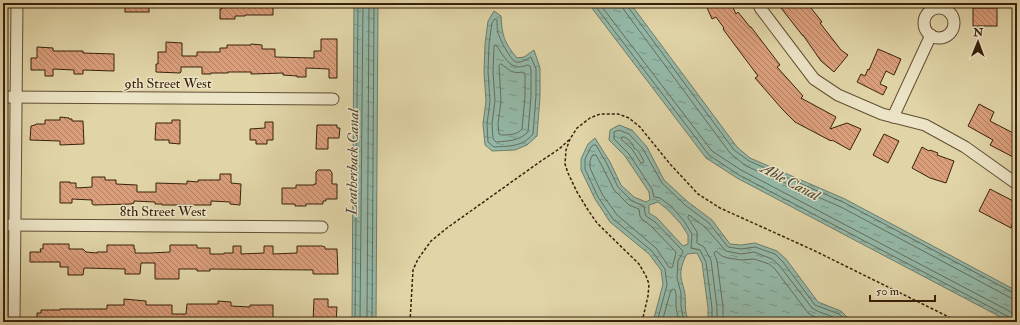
<svg xmlns="http://www.w3.org/2000/svg" width="1020" height="325" viewBox="0 0 1020 325" font-family="'IM FELL Double Pica',serif">
  <defs>
    <pattern id="water-ripples" width="26" height="14" patternUnits="userSpaceOnUse"><rect width="26" height="14" fill="#94b9a9"/><path d="M2 4q2-2 4 0t4 0M15 11q2-2 4 0t4 0" fill="none" stroke="#7a9688"/></pattern>
    <pattern id="building-back-hatch" width="6" height="6" patternUnits="userSpaceOnUse"><rect width="6" height="6" fill="#da9e7b"/><path d="M-1 5l2 2M0 0l6 6M5-1l2 2" fill="none" stroke="#b28063"/></pattern>
  </defs>
  <rect width="100%" height="100%" fill="#e1d5a8"/>
  <filter id="stains"><feTurbulence type="fractalNoise" baseFrequency=".005" numOctaves="4"/><feColorMatrix values="0 0 0 0 .2 0 0 0 0 .09 0 0 0 0 .02 0 0 0 .5 -.17"/></filter>
  <radialGradient id="worn" r=".72"><stop offset=".6" stop-color="#630" stop-opacity="0"/><stop offset="1" stop-color="#630" stop-opacity=".3"/></radialGradient>
  <!-- water -->
  <g fill="url(#water-ripples)" stroke="#6f7c6a" fill-rule="evenodd">
    <path d="M 354,3 L 378,3 L 376,322 L 352,322 Z"/>
    <path d="M 588,3 L 630,3 L 737,147 L 750,158 L 845,199 L 1017,291 L 1017,322 L 1010,322 L 737,178 L 706,158 Z"/>
    <path d="M 494,11 L 501,16 C 502,36 504,42 517,58 L 524,57 L 534,50 L 540,68 L 540,96 L 537,136 L 527,145 L 515,150 L 492,151 L 485,145 L 483,124 L 486,101 L 484,72 L 485,44 L 488,21 Z"/>
    <path d="M 619,125 L 632,130 L 647,147 L 664,180 L 688,202 L 712,220 L 730,244 L 741,245 L 755,243 L 777,251 L 786,259 L 818,302 L 841,311 L 847,317 L 855,322 L 708,322 L 708,308 L 702,263 L 697,253 L 687,254 C 683,261 680,269 681,278 C 682,283 684,288 685,294 C 686,303 684,313 689,322 L 653,322 L 663,284 L 661,270 L 649,254 L 610,222 L 595,199 L 581,170 L 581,159 L 588,144 L 595,138 L 610,162 L 621,185 L 634,197 L 646,202 L 650,200 L 649,192 L 625,156 L 609,140 L 610,130 ZM 658,202 L 668,210 L 681,224 L 688,235 L 688,244 L 683,246 L 657,218 L 649,213 L 649,205 Z"/>
  </g>
  <g fill="none" stroke-linecap="round" stroke-linejoin="round">
    <!-- shore -->
    <g stroke="#666d5a" stroke-width="1">
      <path d="M 593,3 L 709,155 L 739,175 L 1009,317 L 1011,319 L 1011,322"/>
      <path d="M 599,3 L 712,151 L 741,170 L 1011,312 L 1015,317 L 1016,322"/>
      <path d="M 622,3 L 624,10 L 730,153 L 746,166 L 841,207 L 1011,298 L 1017,299"/>
      <path d="M 627,3 L 628,7 L 734,150 L 749,161 L 843,202 L 1014,293 L 1017,294"/>
      <path d="M 495,19 L 497,20 C 497,24 497,29 498,33 C 500,39 510,60 516,62 C 522,63 527,59 531,57 L 536,69 L 536,96 L 533,134 C 522,147 510,146 494,147 L 488,142 L 487,124 L 490,101 L 488,72 L 489,44 L 492,23 Z"/>
      <path d="M 495,45 L 497,46 C 500,51 508,65 515,66 C 519,68 524,66 528,65 L 530,66 L 531,70 L 531,96 L 528,132 C 519,141 508,141 496,142 L 493,139 L 492,124 L 495,101 L 493,72 L 494,47 Z"/>
      <path d="M 501,64 C 510,70 511,74 523,72 L 525,74 L 525,96 L 522,129 C 517,135 509,135 501,135 L 499,134 L 498,124 L 501,101 L 499,66 Z"/>
      <path d="M 622,137 L 624,137 C 628,138 633,144 634,148 C 639,150 641,156 644,161 L 643,163 L 641,163 L 632,149 L 631,148 L 622,140 Z"/>
      <path d="M 593,155 L 596,155 L 602,166 L 614,190 L 629,205 L 639,209 L 640,216 L 642,219 L 651,226 L 676,252 C 676,253 673,266 672,268 L 669,267 L 656,248 L 617,215 L 602,194 L 590,168 L 590,161 Z"/>
      <path d="M 355,322 L 358,3"/>
      <path d="M 360,322 L 363,3"/>
      <path d="M 367,322 L 369,3"/>
      <path d="M 372,322 L 374,3"/>
      <path d="M 657,322 L 667,285 L 665,269 L 652,251 L 613,219 L 598,197 L 585,169 L 585,159 L 591,147 L 593,145 L 596,145 L 607,164 L 618,187 L 632,201 L 644,206 L 645,213 L 646,216 L 655,222 L 683,251 L 683,252 L 678,261 L 677,278 L 681,293 L 681,306 L 684,322"/>
      <path d="M 662,322 L 671,290 L 673,289 L 675,290 L 676,294 L 676,307 L 679,322"/>
      <path d="M 712,322 L 712,308 L 706,262 L 700,250 L 691,248 L 692,234 L 684,221 L 671,206 L 660,198 L 654,197 L 652,189 L 629,154 L 614,139 L 614,132 L 619,130 L 629,134 L 643,149 L 662,183 L 685,205 L 709,223 L 728,247 L 741,249 L 755,247 L 775,254 L 783,262 L 815,305 L 839,314 L 848,322"/>
      <path d="M 717,322 L 717,307 L 711,260 L 704,247 L 697,243 L 697,232 L 688,218 L 688,216 L 689,215 L 705,227 L 726,251 L 741,254 L 754,252 L 772,259 L 779,265 L 812,308 C 820,314 832,314 840,322"/>
      <path d="M 723,322 L 723,307 L 717,261 L 714,253 L 716,251 L 722,256 L 728,258 L 741,260 L 754,259 L 769,264 L 775,269 L 808,313 L 813,316 L 828,322"/>
    </g>
  </g>
  <!-- building -->
  <g fill="url(#building-back-hatch)" stroke="#38210b">
    <rect x="125" y="3" width="24" height="9"/>
    <path d="M 222,3 L 273,3 L 273,15 L 245,15 L 245,16 L 235,16 L 235,19 L 220,19 L 220,9 L 222,9 Z"/>
    <path d="M 705,3 L 731,3 L 736,14 L 738,12 L 750,27 L 751,27 L 780,65 L 777,67 L 803,96 L 801,98 L 836,117 L 830,129 L 847,123 L 861,129 L 850,150 L 832,140 L 831,141 L 795,122 L 783,110 L 755,78 L 758,76 L 723,29 L 724,28 L 716,17 L 712,19 Z"/>
    <path d="M 788,3 L 807,3 L 822,22 L 820,23 L 841,50 L 848,55 L 834,72 L 821,61 L 803,35 L 803,36 L 781,8 Z"/>
    <rect x="973" y="8" width="24" height="18"/>
    <path d="M 321,39 L 337,39 L 337,78 L 329,78 L 329,69 L 306,68 L 306,77 L 297,77 L 297,76 L 283,75 L 283,73 L 251,74 L 251,72 L 228,72 L 228,73 L 211,73 L 211,74 L 202,74 L 202,67 L 181,67 L 181,72 L 180,73 L 156,72 L 156,64 L 158,64 L 158,52 L 166,52 L 166,42 L 182,43 L 182,56 L 197,56 L 197,52 L 220,52 L 220,48 L 227,48 L 227,45 L 251,45 L 251,44 L 262,45 L 262,49 L 275,49 L 275,57 L 314,58 L 314,51 L 321,51 Z"/>
    <path d="M 37,47 L 53,48 L 53,51 L 83,51 L 83,53 L 114,54 L 114,71 L 83,70 L 83,74 L 74,74 L 74,70 L 53,69 L 53,76 L 45,76 L 45,70 L 31,70 L 31,58 L 37,58 Z"/>
    <path d="M 878,49 L 901,59 L 894,75 L 886,71 L 880,84 L 887,87 L 883,95 L 857,82 L 861,74 L 865,76 L 868,69 L 869,70 Z"/>
    <path d="M 979,104 L 994,112 L 990,121 L 1017,135 L 1017,159 L 990,145 L 993,140 L 968,126 Z"/>
    <path d="M 60,117 L 69,118 L 69,119 L 72,119 L 72,121 L 83,121 L 84,144 L 60,145 L 60,141 L 30,140 L 31,126 L 35,125 L 36,124 L 45,124 L 45,120 L 60,120 Z"/>
    <path d="M 172,120 L 180,120 L 180,144 L 169,143 L 169,140 L 155,140 L 156,123 L 172,123 Z"/>
    <path d="M 265,122 L 273,122 L 273,140 L 267,140 L 267,144 L 256,144 L 256,140 L 250,140 L 250,129 L 265,128 Z"/>
    <path d="M 317,125 L 337,125 L 337,128 L 340,128 L 339,138 L 328,138 L 328,149 L 316,149 Z"/>
    <path d="M 884,134 L 899,141 L 888,163 L 873,155 Z"/>
    <path d="M 922,147 L 929,151 L 930,150 L 938,153 L 937,155 L 954,161 L 946,183 L 930,178 L 912,168 Z"/>
    <path d="M 318,170 L 330,170 L 332,173 L 332,184 L 337,184 L 337,199 L 326,199 L 326,201 L 323,201 L 323,204 L 306,204 L 306,206 L 295,206 L 295,204 L 282,204 L 282,188 L 296,188 L 296,185 L 314,185 L 314,184 L 316,184 L 316,172 Z"/>
    <path d="M 220,174 L 231,174 L 231,183 L 241,184 L 240,205 L 230,204 L 230,202 L 211,201 L 211,205 L 162,205 L 162,204 L 155,204 L 155,202 L 134,201 L 134,203 L 131,204 L 94,205 L 92,204 L 92,200 L 72,199 L 72,203 L 60,203 L 60,182 L 70,182 L 70,183 L 76,183 L 76,188 L 92,187 L 92,177 L 105,177 L 105,180 L 116,180 L 116,184 L 137,185 L 137,192 L 156,192 L 156,183 L 187,184 L 187,181 L 198,182 L 198,180 L 220,180 Z"/>
    <path d="M 990,189 L 1017,203 L 1017,228 L 1012,225 L 1011,228 L 979,211 Z"/>
    <path d="M 43,244 L 69,244 L 69,249 L 83,249 L 86,252 L 97,253 L 97,252 L 107,252 L 107,245 L 134,245 L 134,249 L 135,249 L 135,253 L 150,253 L 170,252 L 170,245 L 197,245 L 197,248 L 210,248 L 210,254 L 224,254 L 224,253 L 233,253 L 233,246 L 241,246 L 241,254 L 264,253 L 264,246 L 273,246 L 273,254 L 297,253 L 297,246 L 322,246 L 325,247 L 325,249 L 337,249 L 338,274 L 313,274 L 313,270 L 210,269 L 210,271 L 197,271 L 197,269 L 179,269 L 179,279 L 155,279 L 155,263 L 141,263 L 140,274 L 125,274 L 125,269 L 84,268 L 83,275 L 68,275 L 68,267 L 60,267 L 60,262 L 30,262 L 30,252 L 41,252 L 40,249 L 43,249 Z"/>
    <path d="M 124,299 L 146,301 L 146,305 L 172,305 L 172,314 L 186,314 L 187,304 L 218,304 L 218,301 L 231,302 L 231,306 L 250,307 L 250,305 L 273,305 L 273,322 L 37,322 L 37,313 L 41,313 L 41,310 L 60,310 L 60,309 L 107,309 L 107,305 L 124,305 Z"/>
    <path d="M 314,299 L 328,299 L 328,307 L 337,307 L 336,322 L 313,322 Z"/>
  </g>
  <g fill="none" stroke-linecap="round" stroke-linejoin="round">
    <!-- minor casing -->
    <g stroke="#624e32" stroke-width="13">
      <g id="minor">
        <path d="M 758,3 L 761,9 L 814,79 L 838,95 L 882,114 L 925,125 L 965,147 L 1017,184"/>
        <circle cx="939" cy="23" r="15"/>
        <path d="M 3,97 L 333,99"/>
        <path d="M 893,117 L 931,35"/>
        <path d="M 3,225 L 322,227"/>
        <path d="M 14,322 L 17,3"/>
      </g>
    </g>
    <!-- path -->
    <g stroke="#38210b" stroke-width="1.5" stroke-dasharray="3 2" stroke-linecap="butt">
      <path d="M 410,322 L 413,270 L 418,259 L 431,241 L 447,228 L 541,161 L 559,149 L 569,140"/>
      <path d="M 642,322 L 648,296 L 649,284 L 646,276 L 639,264 L 597,223 L 588,210 L 577,192 L 568,173 L 565,164 L 566,150 L 570,139 L 577,128 L 590,118 L 600,114 L 618,114 L 629,118 L 640,127 L 670,164 L 698,194 L 720,208 L 813,250 L 959,322"/>
    </g>
    <!-- minor -->
    <use href="#minor" stroke="#ece4c6" stroke-width="11"/>
  </g>
  <g text-anchor="middle" dominant-baseline="central" stroke-width="3" stroke-linejoin="round" paint-order="stroke">
    <!-- street labels -->
    <g font-size="14" fill="#38210b" stroke="#ece4c6">
      <text x="168" y="83">9th Street West</text>
      <text x="163" y="211">8th Street West</text>
    </g>
    <!-- water labels -->
    <g font-size="15" font-style="italic" fill="#4f4732" stroke="#ece4c6">
      <text transform="translate(353 162) rotate(-89)">Leatherback Canal</text>
      <text transform="translate(790 182) rotate(28)">Able Canal</text>
    </g>
  </g>
  <!-- margin -->
  <rect width="1020" height="325" fill="none" stroke="#e1d5a8" stroke-width="16"/>
  <rect x="4" y="4" width="1012" height="317" fill="none" stroke="#38210b" stroke-width="2"/>
  <rect x="8" y="8" width="1004" height="309" fill="none" stroke="#38210b"/>
  <!-- north arrow -->
  <g transform="translate(978 42) rotate(1)" stroke="#ece4c6" stroke-width="3" paint-order="stroke">
  <path d="M0-3L7 15L0 10L-7 15Z" fill="#38210b"/>
  <text y="-6" font-size="11" font-weight="bold" text-anchor="middle" fill="#38210b">N</text>
  </g>
  <!-- scale -->
  <path d="M870 295v6h65v-6" fill="none" stroke="#38210b" stroke-width="2"/>
  <text x="876" y="295" font-size="12" fill="#38210b" stroke="#ece4c6" stroke-width="3" paint-order="stroke">50 m</text>
  <rect width="100%" height="100%" filter="url(#stains)"/>
  <rect width="100%" height="100%" fill="url(#worn)"/>
</svg>
